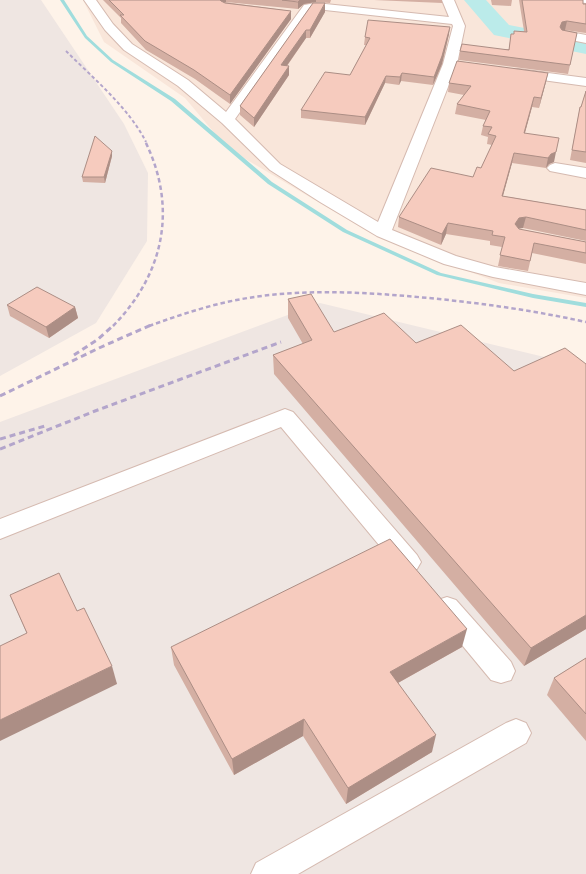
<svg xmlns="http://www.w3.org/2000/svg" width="586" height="874" viewBox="0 0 586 874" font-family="'Space Grotesk',sans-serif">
  <rect width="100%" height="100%" fill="#fef3e9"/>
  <!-- residential -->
  <path fill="#f9e6da" d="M 83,0 L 586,0 L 586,298 L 499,283 L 372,234 L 227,148 L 185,98 L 104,42 Z"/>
  <!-- industrial -->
  <g fill="#efe6e2">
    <path d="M 0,0 L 41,0 L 124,124 L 148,173 L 147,241 L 96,323 L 0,376 Z"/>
    <path d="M 320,303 L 586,367 L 586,874 L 0,874 L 0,422 Z"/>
  </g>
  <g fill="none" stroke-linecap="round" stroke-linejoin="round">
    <!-- stream -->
    <path fill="#a0dddd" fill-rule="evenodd" d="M 60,0 L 64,0 L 87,36 L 113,60 L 175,99 L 272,182 L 347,230 L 441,273 L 533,294 L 586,303 L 586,307 L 533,298 L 437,275 L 343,232 L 268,184 L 171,101 L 111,62 L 85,38 Z"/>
    <!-- river -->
    <path fill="#bbebea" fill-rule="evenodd" d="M 464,0 L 486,0 L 509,25 L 586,40 L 586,54 L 494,35 Z"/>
    <!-- minor casing -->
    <g stroke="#d5bab0" stroke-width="2">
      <g id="minor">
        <path d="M 84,0 L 96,0 L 113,24 L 132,44 L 188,80 L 226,112 L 304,5 L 316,3 L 449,17 L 442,0 L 454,0 L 465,26 L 457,64 L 392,230 L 456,256 L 495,267 L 586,283 L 586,295 L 493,277 L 444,264 L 377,236 L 320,202 L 270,170 L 222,123 L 178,86 L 124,50 L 105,30 ZM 316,9 L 452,24 L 453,26 L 443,64 L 378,222 L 280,164 L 235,119 L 312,10 Z"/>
        <path d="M 573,0 L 586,0 L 586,3 L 575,2 Z"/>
        <path d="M 565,31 L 586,35 L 586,43 L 561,38 L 559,35 L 561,32 Z"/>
        <path d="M 518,69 L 586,78 L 586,86 L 513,76 L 511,73 L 513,70 Z"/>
        <path d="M 555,163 L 586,168 L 586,178 L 550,171 L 547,168 L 550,165 Z"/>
        <path d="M 285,409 L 293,412 L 417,555 L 421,562 L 417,569 L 408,572 L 399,569 L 281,427 L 0,539 L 0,519 Z"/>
        <path d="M 447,597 L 456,600 L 511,662 L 515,671 L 511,680 L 501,683 L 491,680 L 438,616 L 434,608 L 438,600 Z"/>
        <path d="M 516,719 L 526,723 L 531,733 L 526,743 L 298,874 L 251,874 L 256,863 L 506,723 Z"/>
      </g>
    </g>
    <!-- minor -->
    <use href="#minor" fill="#fff" fill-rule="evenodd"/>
    <!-- rail-far2 -->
    <path stroke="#b3a5cb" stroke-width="2" stroke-dasharray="3.5 2.5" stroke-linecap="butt" d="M 66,51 C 93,78 129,108 146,142"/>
    <!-- rail-far1 -->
    <g stroke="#b3a5cb" stroke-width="2.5" stroke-dasharray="4.5 3" stroke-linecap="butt">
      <path d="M 113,326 C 164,274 178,208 145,141"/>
      <path d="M 149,326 C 174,317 200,308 227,302 C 285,289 347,291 406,296 C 466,301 527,309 586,322"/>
    </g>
    <!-- rail -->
    <g stroke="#b3a5cb" stroke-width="3" stroke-dasharray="6 4" stroke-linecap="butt">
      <path d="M 74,355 L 97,340 L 114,325"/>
      <path d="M 0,396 L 99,348 L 151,325"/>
      <path d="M 0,439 L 45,426"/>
      <path d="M 0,449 L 95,411 L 281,342"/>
    </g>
  </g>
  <!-- wall -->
  <g fill="#d4afa3">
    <path d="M 103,0 L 331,0 L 330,3 L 316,2 L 304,4 L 298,9 L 226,2 L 224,2 L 291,11 L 291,19 L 230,104 L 195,79 L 146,50 L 121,23 L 121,18 Z"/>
    <path d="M 374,0 L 442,0 L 442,3 Z"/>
    <path d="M 491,0 L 512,0 L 511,6 L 492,5 Z"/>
    <path d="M 519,0 L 583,0 L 583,4 L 586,4 L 586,33 L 565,30 L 563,30 L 577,33 L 568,74 L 459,60 L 460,51 L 509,49 L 511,34 L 514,34 L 524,31 Z"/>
    <path d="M 313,3 L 325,12 L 310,38 L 306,38 L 287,66 L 289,75 L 254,127 L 240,115 L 240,106 Z"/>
    <path d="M 449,34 L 442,64 L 433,85 L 401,81 L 399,85 L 385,83 L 365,125 L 301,118 L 301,110 L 350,75 L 366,45 L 364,45 L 365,37 Z"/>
    <path d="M 548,73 L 539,108 L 532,107 L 525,133 L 554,162 L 549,164 L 546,168 L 512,163 L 503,196 L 586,210 L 586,241 L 523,228 L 518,228 L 519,229 L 586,242 L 586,264 L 532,253 L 528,271 L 498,266 L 502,247 L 490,245 L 490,241 L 446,234 L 441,245 L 398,227 L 399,217 L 473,177 L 481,168 L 492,145 L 487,144 L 488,137 L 481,135 L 483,126 L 486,120 L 455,114 L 457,104 L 464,95 L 448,92 L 449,83 Z"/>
    <path d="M 586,91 L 586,163 L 570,160 L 578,117 L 580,107 L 581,107 Z"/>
    <path d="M 112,151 L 112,156 L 105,183 L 83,182 L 82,177 Z"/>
    <path d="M 288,299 L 334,332 L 416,343 L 514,371 L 586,364 L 586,629 L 524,666 L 274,374 L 273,355 L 303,344 L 288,318 Z"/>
    <path d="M 7,305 L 75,307 L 78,318 L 49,338 L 10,316 Z"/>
    <path d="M 10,595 L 77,611 L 117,684 L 27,634 Z"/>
    <path d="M 171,647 L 462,647 L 398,683 L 432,752 L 346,804 L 303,736 L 234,775 L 174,665 Z"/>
    <path d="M 586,658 L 586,741 L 547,695 L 554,678 Z"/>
  </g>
  <!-- shaded-wall -->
  <g fill="#ac8e85">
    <path d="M 219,0 L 226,0 L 226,2 L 219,5 Z"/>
    <path d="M 300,0 L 316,0 L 316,2 L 304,4 L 298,9 L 298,2 Z"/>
    <path d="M 325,3 L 325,12 L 310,38 L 310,30 Z"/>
    <path d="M 291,11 L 291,19 L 230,104 L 230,95 Z"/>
    <path d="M 567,21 L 565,30 L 560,31 L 560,27 L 562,22 Z"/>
    <path d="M 450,27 L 449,34 L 442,64 L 433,85 L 434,77 Z"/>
    <path d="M 306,30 L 306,38 L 281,74 L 281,65 Z"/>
    <path d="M 289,66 L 289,75 L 254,127 L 254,118 Z"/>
    <path d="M 402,73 L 401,81 L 399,85 L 400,77 Z"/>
    <path d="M 548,73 L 546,82 L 539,108 L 541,98 Z"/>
    <path d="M 386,76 L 385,83 L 365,125 L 365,117 Z"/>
    <path d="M 534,97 L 532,107 L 522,143 L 524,133 Z"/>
    <path d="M 112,151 L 112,156 L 105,183 L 104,177 Z"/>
    <path d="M 556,152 L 554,162 L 549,164 L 546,168 L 548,158 L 551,154 Z"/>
    <path d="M 514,153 L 512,163 L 500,206 L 502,196 Z"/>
    <path d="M 526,217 L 523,228 L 517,229 L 515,224 L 519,218 Z"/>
    <path d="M 448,223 L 446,234 L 441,245 L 442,234 Z"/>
    <path d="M 75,307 L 78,318 L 49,338 L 46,327 Z"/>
    <path d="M 586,615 L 586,629 L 524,666 L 531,648 Z"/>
    <path d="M 467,629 L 462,647 L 387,689 L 390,672 Z"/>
    <path d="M 112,666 L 117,684 L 0,741 L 0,720 Z"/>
    <path d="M 304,719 L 303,736 L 234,775 L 232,759 Z"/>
    <path d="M 436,735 L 432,752 L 346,804 L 348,788 Z"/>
  </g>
  <!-- building -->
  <g fill="#f6cbbe" stroke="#ac8e85">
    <path d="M 109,0 L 220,0 L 221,1 L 225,3 L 291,11 L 230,95 L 194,70 L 145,41 L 120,15 L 124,15 Z"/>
    <path d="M 282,0 L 300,0 L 298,2 Z"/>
    <path d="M 522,0 L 583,0 L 583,4 L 586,4 L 586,24 L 567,21 L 562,22 L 560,27 L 562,30 L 577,33 L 570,65 L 460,51 L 462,44 L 509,50 L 511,34 L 514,34 L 514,31 L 527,32 Z"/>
    <path d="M 313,3 L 325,3 L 310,30 L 306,30 L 281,65 L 289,66 L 254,118 L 240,106 Z"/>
    <path d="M 368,20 L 450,27 L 442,56 L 434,77 L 402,73 L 400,77 L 386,76 L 365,117 L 301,110 L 325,72 L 350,75 L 370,38 L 365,37 Z"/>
    <path d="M 457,61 L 548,73 L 541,98 L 534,97 L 524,133 L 559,138 L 556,152 L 551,154 L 548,158 L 514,153 L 502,196 L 586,210 L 586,230 L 526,217 L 519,218 L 515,224 L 519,229 L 586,242 L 586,253 L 534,243 L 530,261 L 500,255 L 505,237 L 492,235 L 493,231 L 448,223 L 442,234 L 399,217 L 431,168 L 473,177 L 477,167 L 481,168 L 496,136 L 488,134 L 492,127 L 483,126 L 490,111 L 457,104 L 471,86 L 449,83 Z"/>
    <path d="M 586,91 L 586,152 L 572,150 L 580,107 L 581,107 Z"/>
    <path d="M 95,136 L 112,151 L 104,177 L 82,177 Z"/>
    <path d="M 37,287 L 75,307 L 46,327 L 7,305 Z"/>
    <path d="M 311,294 L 334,332 L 384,313 L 416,343 L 461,325 L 514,371 L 565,348 L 586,364 L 586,615 L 531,648 L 273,355 L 312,340 L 288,299 Z"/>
    <path d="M 390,539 L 467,629 L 390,672 L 436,735 L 348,788 L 304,719 L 232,759 L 171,647 Z"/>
    <path d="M 59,573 L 77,611 L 84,608 L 112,666 L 0,720 L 0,646 L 27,633 L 10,595 Z"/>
    <path d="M 586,658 L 586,714 L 554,678 Z"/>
  </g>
</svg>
